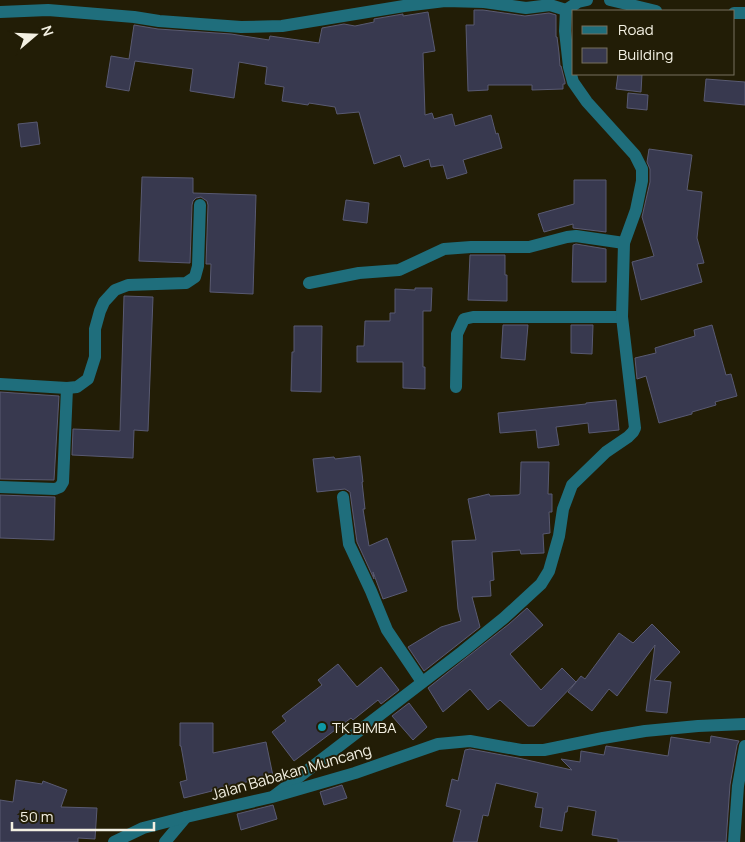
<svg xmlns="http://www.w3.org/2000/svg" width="745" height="842" viewBox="0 0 745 842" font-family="Manrope,sans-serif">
  <rect width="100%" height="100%" fill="#221d06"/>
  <!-- building -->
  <g fill="#38394f" stroke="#595a72">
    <path d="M 474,10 L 483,10 L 525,16 L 549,13 L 556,15 L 556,37 L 557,37 L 559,53 L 560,66 L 561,66 L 565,82 L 565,84 L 563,84 L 563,89 L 532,90 L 532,85 L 488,85 L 488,90 L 468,91 L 466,25 L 474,25 Z"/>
    <path d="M 428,12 L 435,51 L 423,53 L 425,115 L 432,113 L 434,119 L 452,114 L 455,126 L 491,115 L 496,134 L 498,133 L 502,148 L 463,160 L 467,173 L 447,179 L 443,165 L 431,167 L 429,159 L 404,167 L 400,155 L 374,164 L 359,112 L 337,114 L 335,107 L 309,103 L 308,105 L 282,101 L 284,87 L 265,84 L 267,67 L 239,62 L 234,98 L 190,91 L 193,69 L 135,61 L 129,91 L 106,87 L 111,56 L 129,59 L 134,25 L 158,29 L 231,34 L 269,40 L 270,36 L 319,43 L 322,28 L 344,24 L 355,26 L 374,22 L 374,19 L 403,14 L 403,16 Z"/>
    <path d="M 618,74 L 642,74 L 641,92 L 616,89 Z"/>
    <path d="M 706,79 L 745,82 L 745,105 L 704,101 Z"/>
    <path d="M 628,93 L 648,95 L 647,110 L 627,108 Z"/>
    <path d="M 37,122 L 40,144 L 21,147 L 18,124 Z"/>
    <path d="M 649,149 L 692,155 L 687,190 L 702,192 L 697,238 L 704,263 L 697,264 L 702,282 L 641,300 L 632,262 L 654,256 L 642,217 L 650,182 L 650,169 L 647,162 Z"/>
    <path d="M 142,177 L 193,178 L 193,193 L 256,195 L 253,294 L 210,292 L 211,264 L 206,264 L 208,205 L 207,201 L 201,197 L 196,198 L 193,201 L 192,205 L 190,263 L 139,261 Z"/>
    <path d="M 574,180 L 606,180 L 606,232 L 573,228 L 573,224 L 544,232 L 538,214 L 574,204 Z"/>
    <path d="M 346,200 L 369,203 L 367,223 L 343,220 Z"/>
    <path d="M 576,244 L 606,249 L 606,282 L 572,282 L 573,245 Z"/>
    <path d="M 470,255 L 505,255 L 505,275 L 507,275 L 507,301 L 468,300 Z"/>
    <path d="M 415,288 L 432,288 L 431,311 L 423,311 L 423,367 L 425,367 L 425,389 L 403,388 L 403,362 L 357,362 L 357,346 L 364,346 L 365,321 L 390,321 L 390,313 L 395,313 L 395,289 L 415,290 Z"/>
    <path d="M 124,296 L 153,297 L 148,431 L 134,430 L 133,458 L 72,455 L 73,429 L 120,431 Z"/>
    <path d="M 503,325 L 528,325 L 525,360 L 501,358 Z"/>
    <path d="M 571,325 L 593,325 L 592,354 L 571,353 Z"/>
    <path d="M 712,325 L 726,375 L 731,374 L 737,396 L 715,402 L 716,405 L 692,412 L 692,414 L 659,423 L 646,376 L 637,379 L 635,358 L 656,353 L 655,348 L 695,336 L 694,330 Z"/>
    <path d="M 294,326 L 322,326 L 321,392 L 291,391 L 292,352 L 294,352 Z"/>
    <path d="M 0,392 L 59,396 L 54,480 L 0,479 Z"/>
    <path d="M 616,400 L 619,430 L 589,433 L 588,423 L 556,427 L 559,445 L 538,448 L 536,430 L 500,433 L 498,413 L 586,404 L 586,403 Z"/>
    <path d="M 360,456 L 363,482 L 362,482 L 365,509 L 363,509 L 369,546 L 387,538 L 407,591 L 383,599 L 373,572 L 374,579 L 357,542 L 350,492 L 345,489 L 317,492 L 313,459 L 334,457 L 335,459 Z"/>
    <path d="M 521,462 L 549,462 L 548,494 L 552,494 L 552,512 L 549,512 L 550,533 L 543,534 L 544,553 L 521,554 L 520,550 L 492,552 L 494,580 L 490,581 L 491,596 L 472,597 L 480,627 L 424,671 L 408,647 L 441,627 L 461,621 L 458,609 L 452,541 L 476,540 L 468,499 L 489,494 L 490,496 L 518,495 L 520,494 Z"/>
    <path d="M 0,495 L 55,497 L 54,540 L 0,538 Z"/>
    <path d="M 527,608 L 543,625 L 510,654 L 541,690 L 562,668 L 576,682 L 534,726 L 528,726 L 500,700 L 488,710 L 470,689 L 443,712 L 428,688 L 509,624 Z"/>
    <path d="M 652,624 L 680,652 L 654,680 L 671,682 L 667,713 L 646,711 L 655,645 L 617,696 L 609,689 L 592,711 L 568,692 L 581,676 L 585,679 L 619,633 L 633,643 Z"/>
    <path d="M 338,664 L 357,687 L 381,667 L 399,690 L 381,704 L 378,700 L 353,720 L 351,718 L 294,761 L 272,732 L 286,721 L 282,716 L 322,685 L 318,680 Z"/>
    <path d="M 409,703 L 427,727 L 413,740 L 392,716 Z"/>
    <path d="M 180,723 L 213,723 L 213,753 L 266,742 L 273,776 L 211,790 L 212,791 L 184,798 L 180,782 L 187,780 L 181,746 L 180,746 Z"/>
    <path d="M 711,736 L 739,741 L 737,745 L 730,785 L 726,842 L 618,842 L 618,839 L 592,835 L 596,811 L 568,806 L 567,812 L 565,812 L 562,831 L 540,827 L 543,808 L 535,807 L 538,793 L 496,783 L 488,816 L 483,815 L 477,842 L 453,842 L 461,810 L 446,806 L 452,779 L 458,781 L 465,750 L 470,749 L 518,758 L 572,770 L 561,759 L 580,762 L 581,751 L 604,755 L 606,746 L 668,756 L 671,737 L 710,743 Z"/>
    <path d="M 16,780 L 42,784 L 43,781 L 67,790 L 61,807 L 97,808 L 95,839 L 78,838 L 78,842 L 0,842 L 0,800 L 13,802 Z"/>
    <path d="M 342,785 L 347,798 L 324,805 L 320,792 Z"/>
    <path d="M 273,805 L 277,819 L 241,830 L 237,814 Z"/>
  </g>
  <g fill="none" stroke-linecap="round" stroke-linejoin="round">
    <!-- minor -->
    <g stroke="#1f6e7c" stroke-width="12">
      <path d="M 610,0 L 656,11"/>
      <path d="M 0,12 L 48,10 L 134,17 L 159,21 L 241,27 L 282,26 L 404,6 L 445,1 L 484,2 L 526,8 L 550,5 L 566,10"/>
      <path d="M 734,13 L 745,13"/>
      <path d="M 309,283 L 359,273 L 399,270 L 444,249 L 471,247 L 529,247 L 567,237 L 576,236 L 624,243"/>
      <path d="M 0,384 L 67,388 L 77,387 L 88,379 L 95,357 L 95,329 L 100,311 L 104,302 L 115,290 L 128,285 L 186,283 L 195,277 L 198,266 L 200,205"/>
      <path d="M 456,387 L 457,334 L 464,319 L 473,317 L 622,317"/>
      <path d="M 0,487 L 55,489 L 60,487 L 63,482 L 67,388"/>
      <path d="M 343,497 L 349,544 L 371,591 L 387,630 L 422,682"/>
      <path d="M 274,796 L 462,652 L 504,618 L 541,584 L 549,571 L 559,536 L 563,509 L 572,485 L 606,452 L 628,437 L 633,432 L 635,428 L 622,317 L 624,243 L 636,210 L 642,181 L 642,169 L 635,155 L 587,102 L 573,82 L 569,67 L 565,31 L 566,10 L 578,2 L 587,0"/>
      <path d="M 165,842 L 186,817"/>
      <path d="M 734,842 L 738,786 L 745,746"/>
    </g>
    <!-- tertiary -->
    <path stroke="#1f6e7c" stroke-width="12" d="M 114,842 L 143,828 L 186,817 L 272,797 L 355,773 L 438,744 L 470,741 L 521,750 L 544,750 L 603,738 L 645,731 L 698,726 L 745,724"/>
  </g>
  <!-- markers -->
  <circle fill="#0f9aa8" stroke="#221d06" stroke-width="2" cx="322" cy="727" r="5"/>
  <g text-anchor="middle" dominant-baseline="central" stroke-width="4" stroke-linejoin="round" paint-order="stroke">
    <!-- poi labels -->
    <g font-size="15" fill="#f3f0e2" stroke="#221d06" text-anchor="start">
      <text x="332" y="727">TK BIMBA</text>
    </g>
    <!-- street labels -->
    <g font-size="15" fill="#f3f0e2" stroke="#221d06">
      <text transform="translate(291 772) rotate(-16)">Jalan Babakan Muncang</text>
    </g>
  </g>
  <!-- legend -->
  <rect x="572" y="10" width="162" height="65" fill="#221d06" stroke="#76715e"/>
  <rect x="582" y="26" width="25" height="8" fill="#1f6e7c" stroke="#76715e"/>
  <text x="618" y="35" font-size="15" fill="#f3f0e2">Road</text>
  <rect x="582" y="48" width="25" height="15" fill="#38394f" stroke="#76715e"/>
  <text x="618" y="60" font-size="15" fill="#f3f0e2">Building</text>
  <!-- north arrow -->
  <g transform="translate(35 35) rotate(71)" stroke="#221d06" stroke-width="4" paint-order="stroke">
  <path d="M0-4L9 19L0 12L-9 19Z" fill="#f3f0e2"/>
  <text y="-8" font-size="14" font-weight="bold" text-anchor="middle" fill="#f3f0e2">N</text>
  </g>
  <!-- scale -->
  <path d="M12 822v8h142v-8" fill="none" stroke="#f3f0e2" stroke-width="2.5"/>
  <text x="20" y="822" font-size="15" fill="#f3f0e2" stroke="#221d06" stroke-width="4" paint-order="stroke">50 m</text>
</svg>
